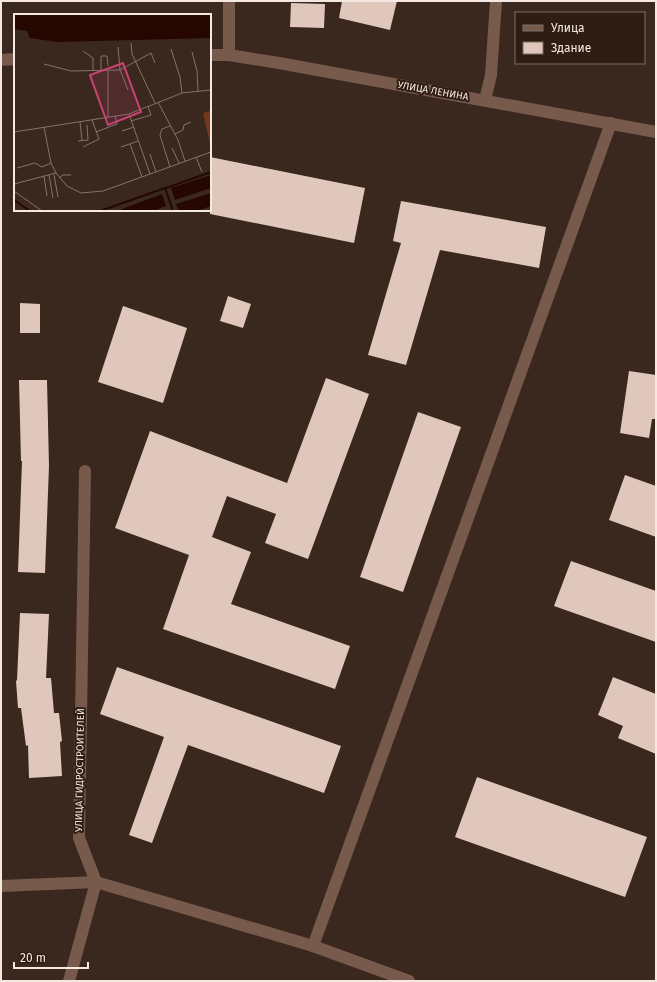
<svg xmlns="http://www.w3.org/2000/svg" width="657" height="982" viewBox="0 0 657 982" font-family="'Fira Sans',sans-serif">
  <rect width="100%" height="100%" fill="#3a271e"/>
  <!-- building -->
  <g fill="#e0c7bb">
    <path d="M 342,1 L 397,1 L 390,30 L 339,18 Z"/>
    <path d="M 291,3 L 325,4 L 324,28 L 290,27 Z"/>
    <path d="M 210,157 L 365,188 L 354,243 L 210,214 Z"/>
    <path d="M 401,201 L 546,227 L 539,268 L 440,250 L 406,365 L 368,355 L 401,243 L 393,241 Z"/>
    <path d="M 228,296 L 251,304 L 243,328 L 220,321 Z"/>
    <path d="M 20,303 L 40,304 L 40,333 L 20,333 Z"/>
    <path d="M 123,306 L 187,328 L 163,403 L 98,382 Z"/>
    <path d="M 629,371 L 656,375 L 656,419 L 652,419 L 649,438 L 620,433 Z"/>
    <path d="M 326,378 L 369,394 L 308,559 L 265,543 L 276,514 L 227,496 L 212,537 L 251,552 L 231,604 L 350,646 L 335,689 L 163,629 L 189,555 L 115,528 L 150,431 L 287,483 Z"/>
    <path d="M 19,380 L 47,380 L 49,466 L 45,573 L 18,572 L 22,461 L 21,461 Z"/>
    <path d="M 418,412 L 461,427 L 403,592 L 360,577 Z"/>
    <path d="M 625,475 L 656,486 L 656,537 L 609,520 Z"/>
    <path d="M 571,561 L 656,591 L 656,642 L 554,606 Z"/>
    <path d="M 20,613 L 49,614 L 46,678 L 51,678 L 54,713 L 59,713 L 62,741 L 60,742 L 62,776 L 29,778 L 28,745 L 26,746 L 21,708 L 18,708 L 16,681 L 17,680 Z"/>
    <path d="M 117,667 L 341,746 L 324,793 L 188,745 L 152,843 L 129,835 L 164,737 L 100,714 Z"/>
    <path d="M 613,677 L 656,694 L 656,754 L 618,738 L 623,726 L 598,715 Z"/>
    <path d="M 477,777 L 647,837 L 625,897 L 455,837 Z"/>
  </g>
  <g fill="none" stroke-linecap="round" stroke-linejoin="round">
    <!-- minor -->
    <g stroke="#775a4b" stroke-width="12">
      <path d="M 229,1 L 229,55"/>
      <path d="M 210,55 L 229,55 L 279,63 L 656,132"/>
      <path d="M 1,60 L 15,59"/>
      <path d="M 485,100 L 491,75 L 496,1"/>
      <path d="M 85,471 L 79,838 L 96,882"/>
      <path d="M 1,886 L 96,882 L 313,946 L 409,981"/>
      <path d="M 313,946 L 611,123"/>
      <path d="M 69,981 L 96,882"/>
    </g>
  </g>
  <g text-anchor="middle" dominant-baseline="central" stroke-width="4" stroke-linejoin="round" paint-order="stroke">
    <!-- street labels -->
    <g font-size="10" fill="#f4e8e1" stroke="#2f1d14">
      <text transform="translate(433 91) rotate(10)">УЛИЦА ЛЕНИНА</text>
      <text transform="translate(80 770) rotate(-89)">УЛИЦА ГИДРОСТРОИТЕЛЕЙ</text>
    </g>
  </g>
  <!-- overview -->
  <g transform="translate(14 14)">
    <rect width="197" height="197" fill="#3a271e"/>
    <path d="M 196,97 L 197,130 L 196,130 L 189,99 Z" fill="#753919"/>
    <path d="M 0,0 L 197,0 L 197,24 L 43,28 L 16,24 L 13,17 L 0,15 ZM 197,161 L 197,174 L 161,186 L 157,174 ZM 197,179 L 197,192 L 183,197 L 165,197 L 162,190 ZM 148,180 L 152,192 L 139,197 L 103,197 Z" fill="#260700"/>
    <path fill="none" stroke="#260700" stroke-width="2" d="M 152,174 L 197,158M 0,186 L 16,197M 86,197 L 151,174 L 159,197"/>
    <path fill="none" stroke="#84746c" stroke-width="1" d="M 117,29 L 118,40 L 141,89M 104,33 L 106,56 L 114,76M 157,35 L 166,63 L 168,79M 69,37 L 79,44 L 79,57M 178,38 L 183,57 L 184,77M 30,50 L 57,57 L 106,56 L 137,39 L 141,49M 87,57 L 87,42 L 93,42 L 94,52M 94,57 L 94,103M 144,88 L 164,126 L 171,147M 115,100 L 136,160M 117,107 L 137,101 L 134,92M 66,108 L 68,126M 30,113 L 37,149 L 42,159 L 53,172 L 67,179 L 89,177 L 197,138M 108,117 L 120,113M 0,118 L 115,100 L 168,79 L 197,76M 82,118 L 103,110 L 101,102M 161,120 L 169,116 L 170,111 L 177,108M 64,127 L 74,126 L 73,111M 116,130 L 128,163M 69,133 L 85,125 L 78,106M 107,133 L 124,127M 158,134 L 165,149M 136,140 L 142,158M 182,143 L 188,158M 156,153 L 146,121 L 148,115 L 156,112M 3,154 L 21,149 L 28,153 L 37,149M 35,161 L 39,184M 40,161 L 44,183M 30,162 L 33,182M 45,164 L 49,161 L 57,161M 0,170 L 42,159M 0,177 L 28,197"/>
    <path fill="#cc4276" fill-opacity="0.15" stroke="#cc4276" stroke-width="2" d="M 109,49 L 127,98 L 94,111 L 76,61 Z"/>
    <rect width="197" height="197" fill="none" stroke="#f4e8e1" stroke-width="2"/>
  </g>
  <!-- border -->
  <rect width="657" height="982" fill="none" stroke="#f4e8e1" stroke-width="4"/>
  <!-- legend -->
  <rect x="515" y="12" width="130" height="52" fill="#2f1d14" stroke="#7e6e66"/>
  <rect x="523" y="25" width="20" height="6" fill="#775a4b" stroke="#7e6e66"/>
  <text x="551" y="32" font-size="12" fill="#f4e8e1">Улица</text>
  <rect x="523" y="42" width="20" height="12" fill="#e0c7bb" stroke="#7e6e66"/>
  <text x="551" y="52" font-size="12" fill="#f4e8e1">Здание</text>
  <!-- scale -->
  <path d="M14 962v6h74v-6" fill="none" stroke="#f4e8e1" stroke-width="2"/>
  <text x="20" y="962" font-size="12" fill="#f4e8e1" stroke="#2f1d14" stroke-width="3" paint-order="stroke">20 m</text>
</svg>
